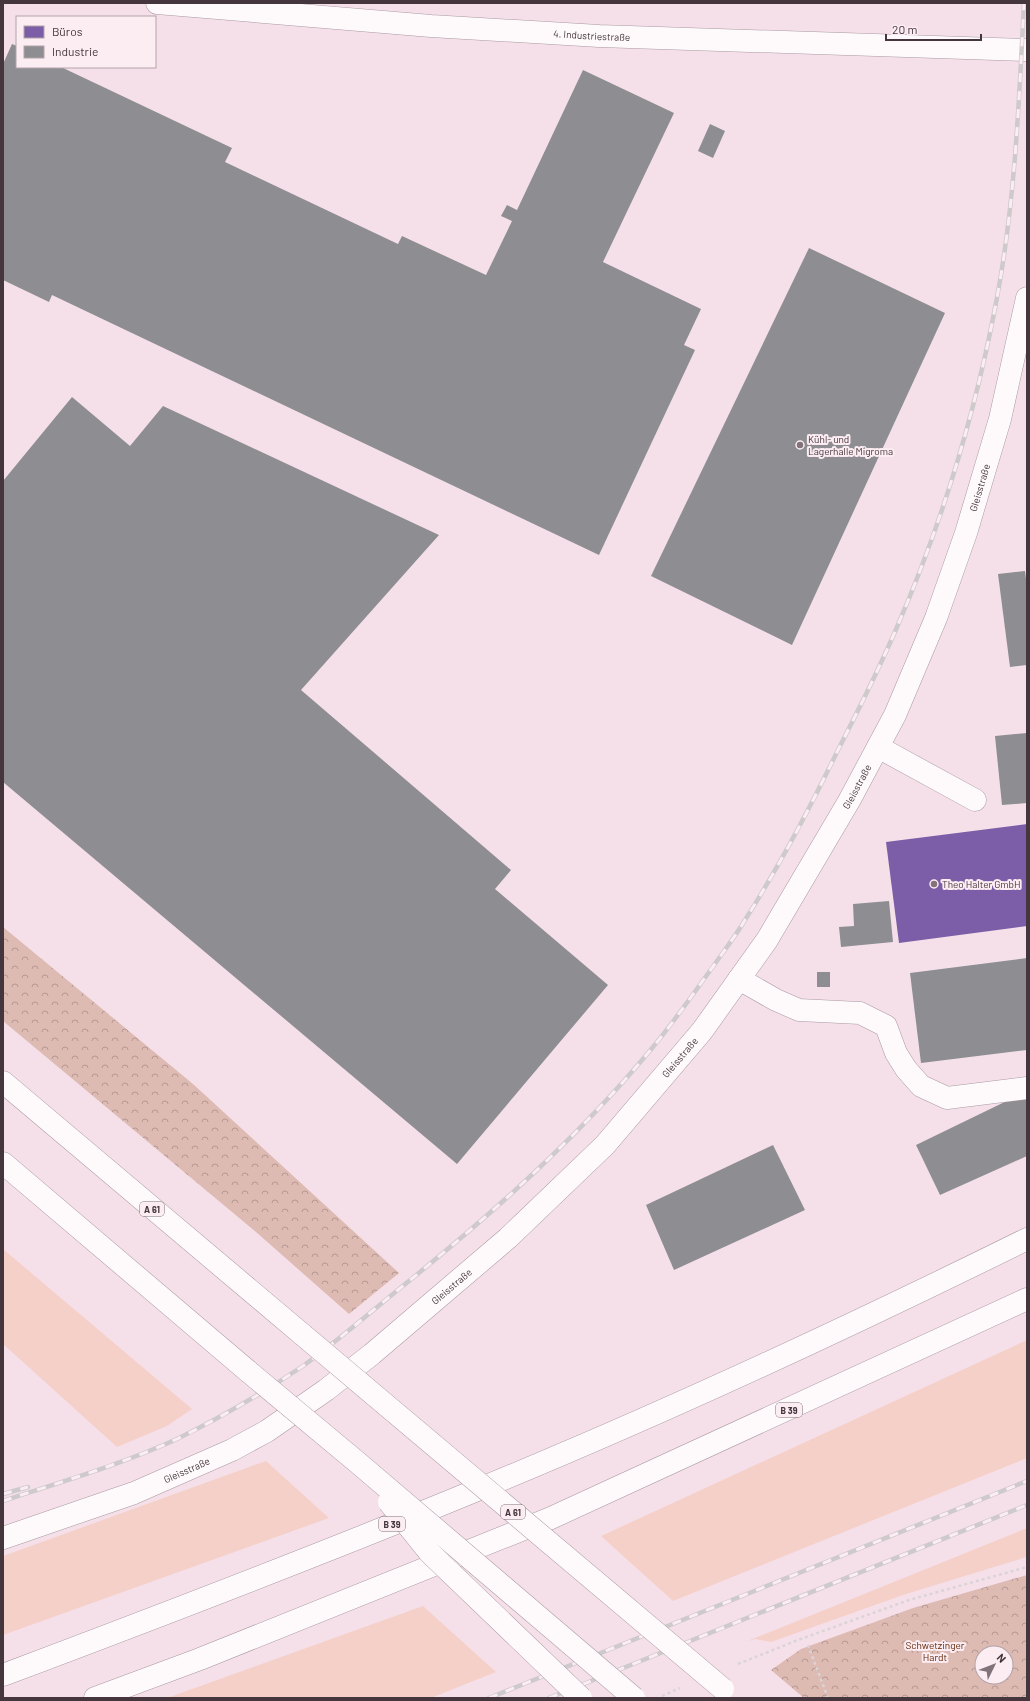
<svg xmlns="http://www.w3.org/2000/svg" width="1030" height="1701" viewBox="0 0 1030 1701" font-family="Barlow,sans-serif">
  <defs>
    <pattern id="forest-crowns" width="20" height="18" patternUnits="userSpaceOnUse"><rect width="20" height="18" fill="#ddbab2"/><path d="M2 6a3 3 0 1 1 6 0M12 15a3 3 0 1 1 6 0" fill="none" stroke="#b59892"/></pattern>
  </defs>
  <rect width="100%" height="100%" fill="#f5e0ea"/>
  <!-- green -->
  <g fill="#f5d0c9">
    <path d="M 3,1249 L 192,1409 L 167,1426 L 117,1447 L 3,1344 Z"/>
    <path d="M 1027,1340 L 1027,1458 L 673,1601 L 601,1536 Z"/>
    <path d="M 266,1461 L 329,1518 L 3,1635 L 3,1556 Z"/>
    <path d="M 1027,1528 L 1027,1557 L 906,1594 L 771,1642 L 755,1639 L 745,1642 Z"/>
    <path d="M 423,1606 L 496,1672 L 431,1698 L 167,1698 Z"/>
  </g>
  <!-- forest -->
  <g fill="url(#forest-crowns)" fill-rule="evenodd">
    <path d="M 3,927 L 193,1084 L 399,1273 L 349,1314 L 256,1232 L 3,1021 Z"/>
    <path d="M 1027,1575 L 1027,1698 L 804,1698 L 771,1670 L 801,1649 L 913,1608 ZM 982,1653 L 1006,1653 L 1006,1677 L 982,1677 Z"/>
  </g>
  <!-- offices -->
  <path fill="#7b5ea7" d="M 1027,824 L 1027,926 L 899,943 L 886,842 Z"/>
  <!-- industry -->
  <g fill="#8d8d92">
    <path d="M 12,44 L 17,46 L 17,67 L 61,67 L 232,148 L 225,162 L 398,244 L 402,236 L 486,275 L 512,221 L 501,216 L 507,205 L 517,210 L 583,70 L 674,113 L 603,262 L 701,309 L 684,345 L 695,350 L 599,555 L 52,295 L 49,302 L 3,280 L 3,64 Z"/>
    <path d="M 710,124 L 725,131 L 713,158 L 698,151 Z"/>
    <path d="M 809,248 L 945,313 L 792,645 L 651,576 Z"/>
    <path d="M 72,397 L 130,446 L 163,406 L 439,535 L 301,690 L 511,870 L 495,889 L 608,985 L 457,1164 L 3,782 L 3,481 Z"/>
    <path d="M 1025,571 L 1027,587 L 1027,665 L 1010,667 L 998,574 Z"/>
    <path d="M 1027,733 L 1027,803 L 1002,805 L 995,736 Z"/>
    <path d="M 889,901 L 893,942 L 841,947 L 839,927 L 854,926 L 853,904 Z"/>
    <path d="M 1027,958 L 1027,1050 L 921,1063 L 910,973 Z"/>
    <rect x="817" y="972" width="13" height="15"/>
    <path d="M 1027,1091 L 1027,1156 L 940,1195 L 916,1145 Z"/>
    <path d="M 773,1145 L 805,1210 L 674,1270 L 646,1205 Z"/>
  </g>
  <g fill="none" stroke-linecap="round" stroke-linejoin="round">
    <!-- minor casing -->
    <g stroke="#a999a0" stroke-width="23">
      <g id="minor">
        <path id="s1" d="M 157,3 L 431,26 L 599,36 L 1027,50"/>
        <path d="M 878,747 L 975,800"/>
        <path d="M 739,979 L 776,1000 L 799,1010 L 860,1013 L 886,1026 L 896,1053 L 906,1069 L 921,1086 L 947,1098 L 1027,1088"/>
        <path id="s2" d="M 3,1538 L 134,1493 L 232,1450 L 267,1431 L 326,1390 L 372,1354 L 508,1238 L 605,1145 L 702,1031 L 767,940 L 849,801 L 895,715 L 936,618 L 966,533 L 1000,419 L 1027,298"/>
      </g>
    </g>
    <!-- highway casing -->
    <g stroke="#a999a0" stroke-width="23">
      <g id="highway">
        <path d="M 3,1082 L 303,1335"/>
        <path d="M 3,1163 L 249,1372"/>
        <path d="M 3,1675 C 160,1616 317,1556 472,1492 C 660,1415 845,1329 1027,1239"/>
        <path d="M 95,1698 L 200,1659 L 551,1518 L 1027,1299"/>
      </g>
    </g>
    <!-- path -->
    <g stroke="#dbd4d7" stroke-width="2.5" stroke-dasharray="3 3" stroke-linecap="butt">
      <path d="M 808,1645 L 828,1698"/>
      <path d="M 738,1664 L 798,1640 L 909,1600 L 1027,1567"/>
      <path d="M 662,1696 L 680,1688"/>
    </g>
    <!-- minor -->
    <use href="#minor" stroke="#fefafc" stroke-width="22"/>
    <!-- highway -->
    <use href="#highway" stroke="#fefafc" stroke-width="22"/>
    <!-- rail casing -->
    <g stroke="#cec9cb" stroke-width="4.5">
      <g id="rail">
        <path d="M 3,1494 L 28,1487"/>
        <path d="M 3,1501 C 60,1482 123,1464 177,1439 C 220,1418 263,1393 303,1366 C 339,1340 374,1309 409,1281 C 494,1212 577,1138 648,1053 C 671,1026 691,997 712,968 C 723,952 735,937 745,920 C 780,865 810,808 838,750 C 859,709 879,669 897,627 C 942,523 975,414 996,303 C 1015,204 1019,103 1024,3"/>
        <path d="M 489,1698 L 1027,1481"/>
        <path d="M 549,1698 L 1027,1505"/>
      </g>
    </g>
    <!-- rail -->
    <use href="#rail" stroke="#fcedf3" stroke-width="3" stroke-dasharray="9" stroke-linecap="butt"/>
    <!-- highway-bridge casing -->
    <g stroke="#a999a0" stroke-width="23" stroke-linecap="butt">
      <g id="highway-bridge">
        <path d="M 303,1335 L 723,1689"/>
        <path d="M 249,1372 L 357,1462 L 634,1698"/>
        <path d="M 389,1502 L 430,1553 L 581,1698"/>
      </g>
    </g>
    <!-- highway-bridge -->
    <use href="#highway-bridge" stroke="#fefafc" stroke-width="22"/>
  </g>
  <!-- markers -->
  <g fill="#827279" stroke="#fcedf3" stroke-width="1.5">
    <circle cx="800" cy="445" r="4"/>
    <circle cx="934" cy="884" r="4"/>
  </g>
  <g text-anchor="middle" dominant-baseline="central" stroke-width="4" stroke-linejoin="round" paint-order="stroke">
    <!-- shield labels -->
    <g fill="#fcedf3" stroke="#7b6d73" stroke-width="1">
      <rect x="140" y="1202" width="24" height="14" rx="3"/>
      <rect x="776" y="1403" width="26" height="14" rx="3"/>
      <rect x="501" y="1505" width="24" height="14" rx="3"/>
      <rect x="379" y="1517" width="26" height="14" rx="3"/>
    </g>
    <g font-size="9" font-weight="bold" fill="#44363c">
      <text x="152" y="1209">A 61</text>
      <text x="789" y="1410">B 39</text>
      <text x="513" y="1512">A 61</text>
      <text x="392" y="1524">B 39</text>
    </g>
    <!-- street labels -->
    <g font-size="10" fill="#44363c" stroke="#fcedf3">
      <text stroke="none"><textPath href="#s1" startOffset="436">4. Industriestraße</textPath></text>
      <text stroke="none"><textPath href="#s2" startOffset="1492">Gleisstraße</textPath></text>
      <text stroke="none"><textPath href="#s2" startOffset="1168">Gleisstraße</textPath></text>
      <text stroke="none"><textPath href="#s2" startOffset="844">Gleisstraße</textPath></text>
      <text stroke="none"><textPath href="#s2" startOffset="520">Gleisstraße</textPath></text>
      <text stroke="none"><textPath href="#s2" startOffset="196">Gleisstraße</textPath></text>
    </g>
    <!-- poi labels -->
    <g font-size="10" fill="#44363c" stroke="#fcedf3" text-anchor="start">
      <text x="808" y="439">Kühl- und<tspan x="808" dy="12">Lagerhalle Migroma</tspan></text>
      <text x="942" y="884">Theo Halter GmbH</text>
    </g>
    <!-- park labels -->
    <g font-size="10" fill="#612606" stroke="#fcedf3">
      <text x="935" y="1645">Schwetzinger<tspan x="935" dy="12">Hardt</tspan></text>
    </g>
  </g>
  <!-- border -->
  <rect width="1030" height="1701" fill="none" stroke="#44363c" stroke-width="8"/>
  <!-- legend -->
  <rect x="16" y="16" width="140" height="52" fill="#fcedf3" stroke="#b2a4aa"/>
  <rect x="24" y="26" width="20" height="12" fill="#7b5ea7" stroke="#b2a4aa"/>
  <text x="52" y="36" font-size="12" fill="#44363c">Büros</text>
  <rect x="24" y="46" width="20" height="12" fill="#8d8d92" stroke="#b2a4aa"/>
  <text x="52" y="56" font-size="12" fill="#44363c">Industrie</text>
  <!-- north arrow -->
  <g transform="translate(994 1665) rotate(47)"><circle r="19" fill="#fcedf3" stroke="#b2a4aa"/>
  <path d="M0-3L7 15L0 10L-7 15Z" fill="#827279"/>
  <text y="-6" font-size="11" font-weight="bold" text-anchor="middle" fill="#44363c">N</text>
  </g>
  <!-- scale -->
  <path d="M886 34v6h95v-6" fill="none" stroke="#44363c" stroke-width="2"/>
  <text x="892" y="34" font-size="12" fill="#44363c" stroke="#fcedf3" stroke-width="3" paint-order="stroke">20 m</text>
</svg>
